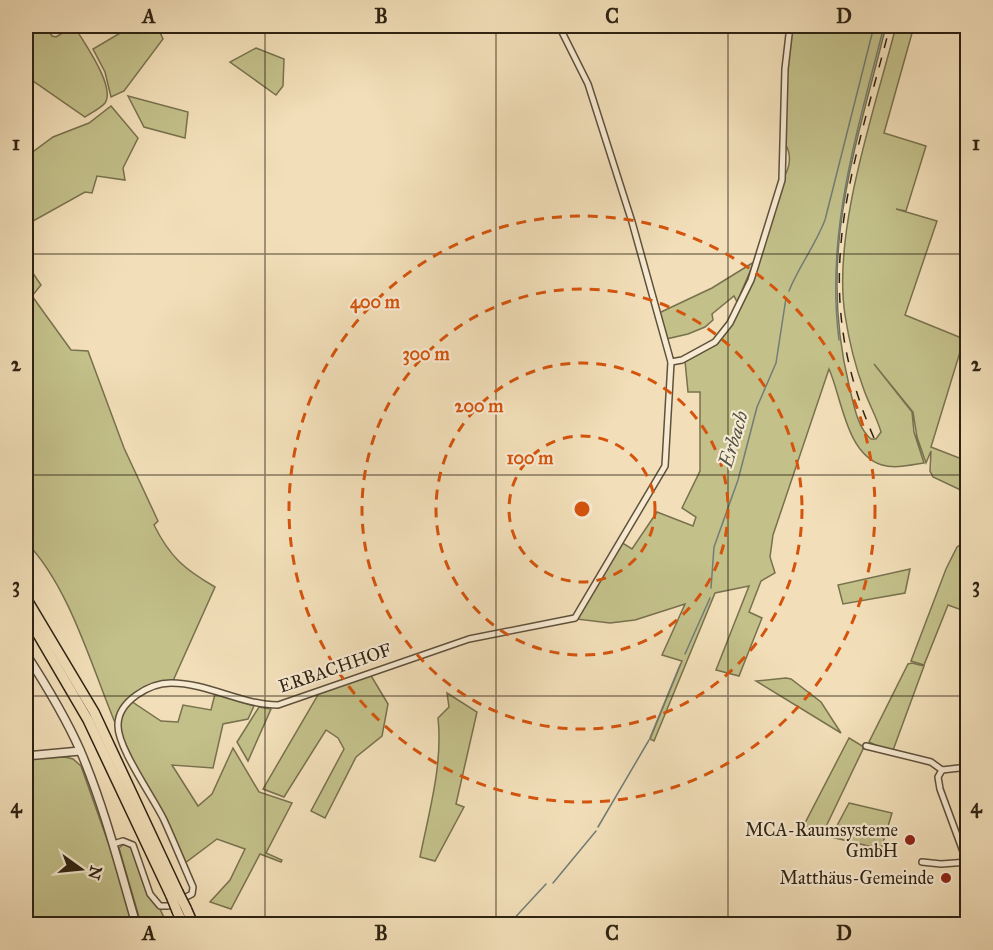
<svg xmlns="http://www.w3.org/2000/svg" width="993" height="950" viewBox="0 0 993 950" font-family="'IM FELL Great Primer',serif">
  <rect width="100%" height="100%" fill="#f2dfb9"/>
  <filter id="stains"><feTurbulence type="fractalNoise" baseFrequency=".00333" numOctaves="4"/><feColorMatrix values="0 0 0 0 .2 0 0 0 0 .09 0 0 0 0 .02 0 0 0 .5 -.17"/></filter>
  <radialGradient id="worn" r=".72"><stop offset=".6" stop-color="#630" stop-opacity="0"/><stop offset="1" stop-color="#630" stop-opacity=".3"/></radialGradient>
  <!-- green -->
  <g fill="#c3c08a" stroke="#78714e" stroke-width="1.5">
    <path d="M 26,26 L 49,26 L 47,28 L 52,36 L 56,37 L 74,26 L 74,30 L 76,29 C 84,43 116,87 105,103 C 101,108 91,113 85,117 L 26,76 Z"/>
    <path d="M 132,26 L 157,26 L 163,39 L 124,91 L 111,97 L 105,72 L 93,49 Z"/>
    <path d="M 791,26 L 886,26 C 855,151 817,254 849,385 C 853,401 857,428 871,439 L 876,439 L 881,432 C 877,418 869,404 864,390 C 855,366 849,341 845,315 C 832,231 875,109 896,26 L 914,26 L 884,133 L 926,146 L 906,211 L 896,209 L 937,221 L 905,315 L 964,339 L 931,447 L 967,461 L 967,493 L 933,477 L 930,471 L 931,451 L 926,463 L 917,437 L 913,412 L 874,364 L 912,412 L 914,432 L 924,463 C 910,465 895,469 882,465 C 846,454 842,398 829,369 L 773,535 L 770,557 L 775,573 L 761,581 L 749,612 L 762,618 L 739,676 L 716,670 L 749,586 L 715,593 L 654,741 L 650,739 L 682,661 L 662,655 L 685,604 L 635,620 L 610,623 L 576,619 L 621,542 L 632,549 L 657,512 L 693,526 L 696,517 L 682,508 L 700,471 L 700,392 L 688,392 L 685,361 L 717,344 L 732,324 L 784,177 C 790,167 792,154 785,144 L 786,69 Z"/>
    <path d="M 256,48 L 284,59 L 283,86 L 276,95 L 230,62 Z"/>
    <path d="M 128,96 L 188,112 L 185,138 L 144,127 Z"/>
    <path d="M 111,106 L 138,138 L 123,168 L 125,180 L 97,176 L 92,193 L 85,192 L 26,225 L 26,157 L 53,137 L 89,123 Z"/>
    <path d="M 754,262 L 737,302 L 734,296 L 712,314 L 713,320 L 705,327 L 688,334 L 666,339 L 659,313 L 712,288 Z"/>
    <path d="M 26,263 L 41,285 L 32,296 L 71,350 L 88,351 L 124,448 L 158,521 L 154,525 C 170,557 184,569 215,587 L 172,683 L 159,684 L 131,701 L 161,721 L 178,722 L 183,705 L 211,710 L 215,694 L 254,706 L 248,719 L 223,724 L 213,768 L 172,765 L 198,806 L 212,794 L 233,748 L 259,792 L 292,803 L 266,853 L 282,860 L 281,862 L 260,854 L 231,909 L 210,902 L 230,880 L 245,849 L 217,839 L 185,863 C 167,823 144,785 125,746 C 96,684 74,591 26,542 Z"/>
    <path d="M 967,540 L 967,612 L 948,605 L 924,665 L 911,661 L 946,569 L 957,547 Z"/>
    <path d="M 910,569 L 905,593 L 843,604 L 838,585 Z"/>
    <path d="M 912,663 L 924,666 L 892,753 L 869,742 L 908,664 Z"/>
    <path d="M 370,674 L 388,704 L 382,736 L 356,757 L 325,818 L 311,811 L 344,749 L 338,738 L 326,730 L 284,797 L 263,789 L 319,693 Z"/>
    <path d="M 786,678 L 791,679 L 821,702 L 841,733 L 756,681 Z"/>
    <path d="M 447,693 L 477,712 L 456,804 L 464,807 L 435,861 L 420,857 C 429,812 443,764 438,718 L 449,707 Z"/>
    <path d="M 259,707 L 271,709 L 248,761 L 237,742 Z"/>
    <path d="M 849,738 L 864,747 L 822,835 L 804,825 Z"/>
    <path d="M 65,757 L 73,759 L 81,766 L 109,845 L 134,924 L 26,924 L 26,759 Z"/>
    <path d="M 849,803 L 892,813 L 881,849 L 831,837 Z"/>
    <path d="M 125,843 L 132,849 L 149,897 L 159,907 L 167,924 L 141,924 L 119,848 Z"/>
  </g>
  <g fill="none" stroke-linecap="round" stroke-linejoin="round">
    <!-- stream -->
    <g stroke="#717d76" stroke-width="1.5">
      <path d="M 789,291 C 799,266 815,246 825,220 L 874,26"/>
      <path d="M 839,340 C 825,232 858,129 884,26"/>
      <path d="M 711,588 L 714,547 L 738,480 L 757,407 L 776,363 L 786,298"/>
      <path d="M 685,654 L 710,598"/>
      <path d="M 650,738 L 680,665"/>
      <path d="M 598,827 L 649,740"/>
      <path d="M 553,883 L 596,831"/>
      <path d="M 509,924 L 546,884"/>
    </g>
    <!-- minor casing -->
    <g stroke="#5f513c" stroke-width="8">
      <g id="minor">
        <path d="M 671,362 L 682,360 L 715,342 L 730,323 L 751,280 L 782,180 L 785,69 L 790,26"/>
        <path d="M 866,746 L 931,762 L 942,770"/>
        <path d="M 942,770 L 938,777 L 940,789 L 968,865"/>
        <path d="M 942,770 L 968,767"/>
        <path d="M 113,844 L 123,841 L 133,845 L 150,894 L 160,906 L 168,906 L 192,894 L 193,887 C 183,864 174,842 164,820 C 153,797 117,747 118,725 C 118,701 150,683 171,683 C 208,683 242,705 278,705 L 469,639 L 575,618 L 665,466 L 671,362 L 632,222 L 588,84 L 559,26"/>
        <path d="M 922,862 L 941,864 L 968,862"/>
      </g>
    </g>
    <!-- tertiary casing -->
    <g stroke="#5f513c" stroke-width="10">
      <g id="tertiary">
        <path d="M 26,654 C 46,685 65,716 80,750 C 104,806 119,866 136,924"/>
        <path d="M 26,756 L 80,751"/>
      </g>
    </g>
    <!-- trunk casing -->
    <g stroke="#2e2212" stroke-width="12">
      <g id="trunk">
        <path d="M 26,598 L 94,712 L 178,892"/>
        <path d="M 26,614 L 88,720 L 171,896"/>
        <path d="M 186,908 L 193,924"/>
        <path d="M 177,911 L 183,924"/>
      </g>
    </g>
    <!-- minor -->
    <use href="#minor" stroke="#f7ead2" stroke-width="5"/>
    <!-- tertiary -->
    <use href="#tertiary" stroke="#f7ead2" stroke-width="7"/>
    <!-- trunk -->
    <use href="#trunk" stroke="#f2dfb9" stroke-width="9"/>
    <!-- rail -->
    <path stroke="#2e2212" stroke-width="1.5" stroke-dasharray="10 10" stroke-linecap="butt" d="M 874,438 C 807,285 851,177 890,26"/>
    <!-- trunk-bridge casing -->
    <g stroke="#2e2212" stroke-width="12" stroke-linecap="butt">
      <g id="trunk-bridge">
        <path d="M 178,892 L 186,908"/>
        <path d="M 171,896 L 177,911"/>
      </g>
    </g>
    <!-- trunk-bridge -->
    <use href="#trunk-bridge" stroke="#f2dfb9" stroke-width="9"/>
  </g>
  <!-- grid -->
  <path fill="none" stroke="#2e2212" stroke-width="1.5" stroke-opacity="0.55" d="M 265,26 L 265,924M 496,26 L 496,924M 728,26 L 728,924M 26,254 L 968,254M 26,475 L 968,475M 26,696 L 968,696"/>
  <!-- distance rings -->
  <g fill="none" stroke="#d5540d" stroke-width="3" stroke-dasharray="10 8">
    <circle cx="582" cy="509" r="73"/>
    <circle cx="582" cy="509" r="146"/>
    <circle cx="582" cy="509" r="220"/>
    <circle cx="582" cy="509" r="293"/>
  </g>
  <!-- markers -->
  <g fill="#8f2418" stroke="#f7ead2" stroke-width="2">
    <circle cx="910" cy="840" r="6"/>
    <circle cx="946" cy="878" r="6"/>
  </g>
  <g text-anchor="middle" dominant-baseline="central" stroke-width="4.5" stroke-linejoin="round" paint-order="stroke">
    <!-- street labels -->
    <g font-size="18" fill="#2e2212" stroke="#f7ead2">
      <text transform="translate(335 668) rotate(-19)">ERBACHHOF</text>
    </g>
    <!-- poi labels -->
    <g font-size="18" fill="#2e2212" stroke="#f7ead2" text-anchor="end">
      <text x="898" y="830">MCA-Raumsysteme<tspan x="898" dy="21">GmbH</tspan></text>
      <text x="934" y="878">Matthäus-Gemeinde</text>
    </g>
    <!-- water labels -->
    <g font-size="20" font-style="italic" fill="#505044" stroke="#f7ead2">
      <text transform="translate(733 439) rotate(-73)">Erbach</text>
    </g>
  </g>
  <circle cx="582" cy="509" r="9" fill="#d5540d" stroke="#f7ead2" stroke-width="3"/>
  <g font-size="18" text-anchor="middle" font-weight="bold" fill="#d5540d" stroke="#f7ead2" stroke-width="4.5" stroke-linejoin="round" paint-order="stroke">
    <text x="375" y="308">400 m</text>
    <text x="426" y="360">300 m</text>
    <text x="479" y="412">200 m</text>
    <text x="530" y="464">100 m</text>
  </g>
  <!-- margin -->
  <rect width="993" height="950" fill="none" stroke="#f2dfb9" stroke-width="66"/>
  <!-- north arrow -->
  <g transform="translate(81 869) rotate(105)" stroke="#f7ead2" stroke-width="4.5" paint-order="stroke">
  <path d="M0-4.5L10 22L0 15L-10 22Z" fill="#2e2212"/>
  <text y="-9" font-size="16" font-weight="bold" text-anchor="middle" fill="#2e2212">N</text>
  </g>
  <rect x="33" y="33" width="927" height="884" fill="none" stroke="#2e2212" stroke-width="2"/>
  <g font-size="20" text-anchor="middle" font-weight="bold" fill="#2e2212">
    <text x="149" y="23">A</text>
    <text x="381" y="23">B</text>
    <text x="612" y="23">C</text>
    <text x="844" y="23">D</text>
    <text x="16" y="150">1</text>
    <text x="976" y="150">1</text>
    <text x="16" y="371">2</text>
    <text x="976" y="371">2</text>
    <text x="16" y="592">3</text>
    <text x="976" y="592">3</text>
    <text x="16" y="813">4</text>
    <text x="976" y="813">4</text>
    <text x="149" y="940">A</text>
    <text x="381" y="940">B</text>
    <text x="612" y="940">C</text>
    <text x="844" y="940">D</text>
  </g>
  <rect width="100%" height="100%" filter="url(#stains)"/>
  <rect width="100%" height="100%" fill="url(#worn)"/>
</svg>
